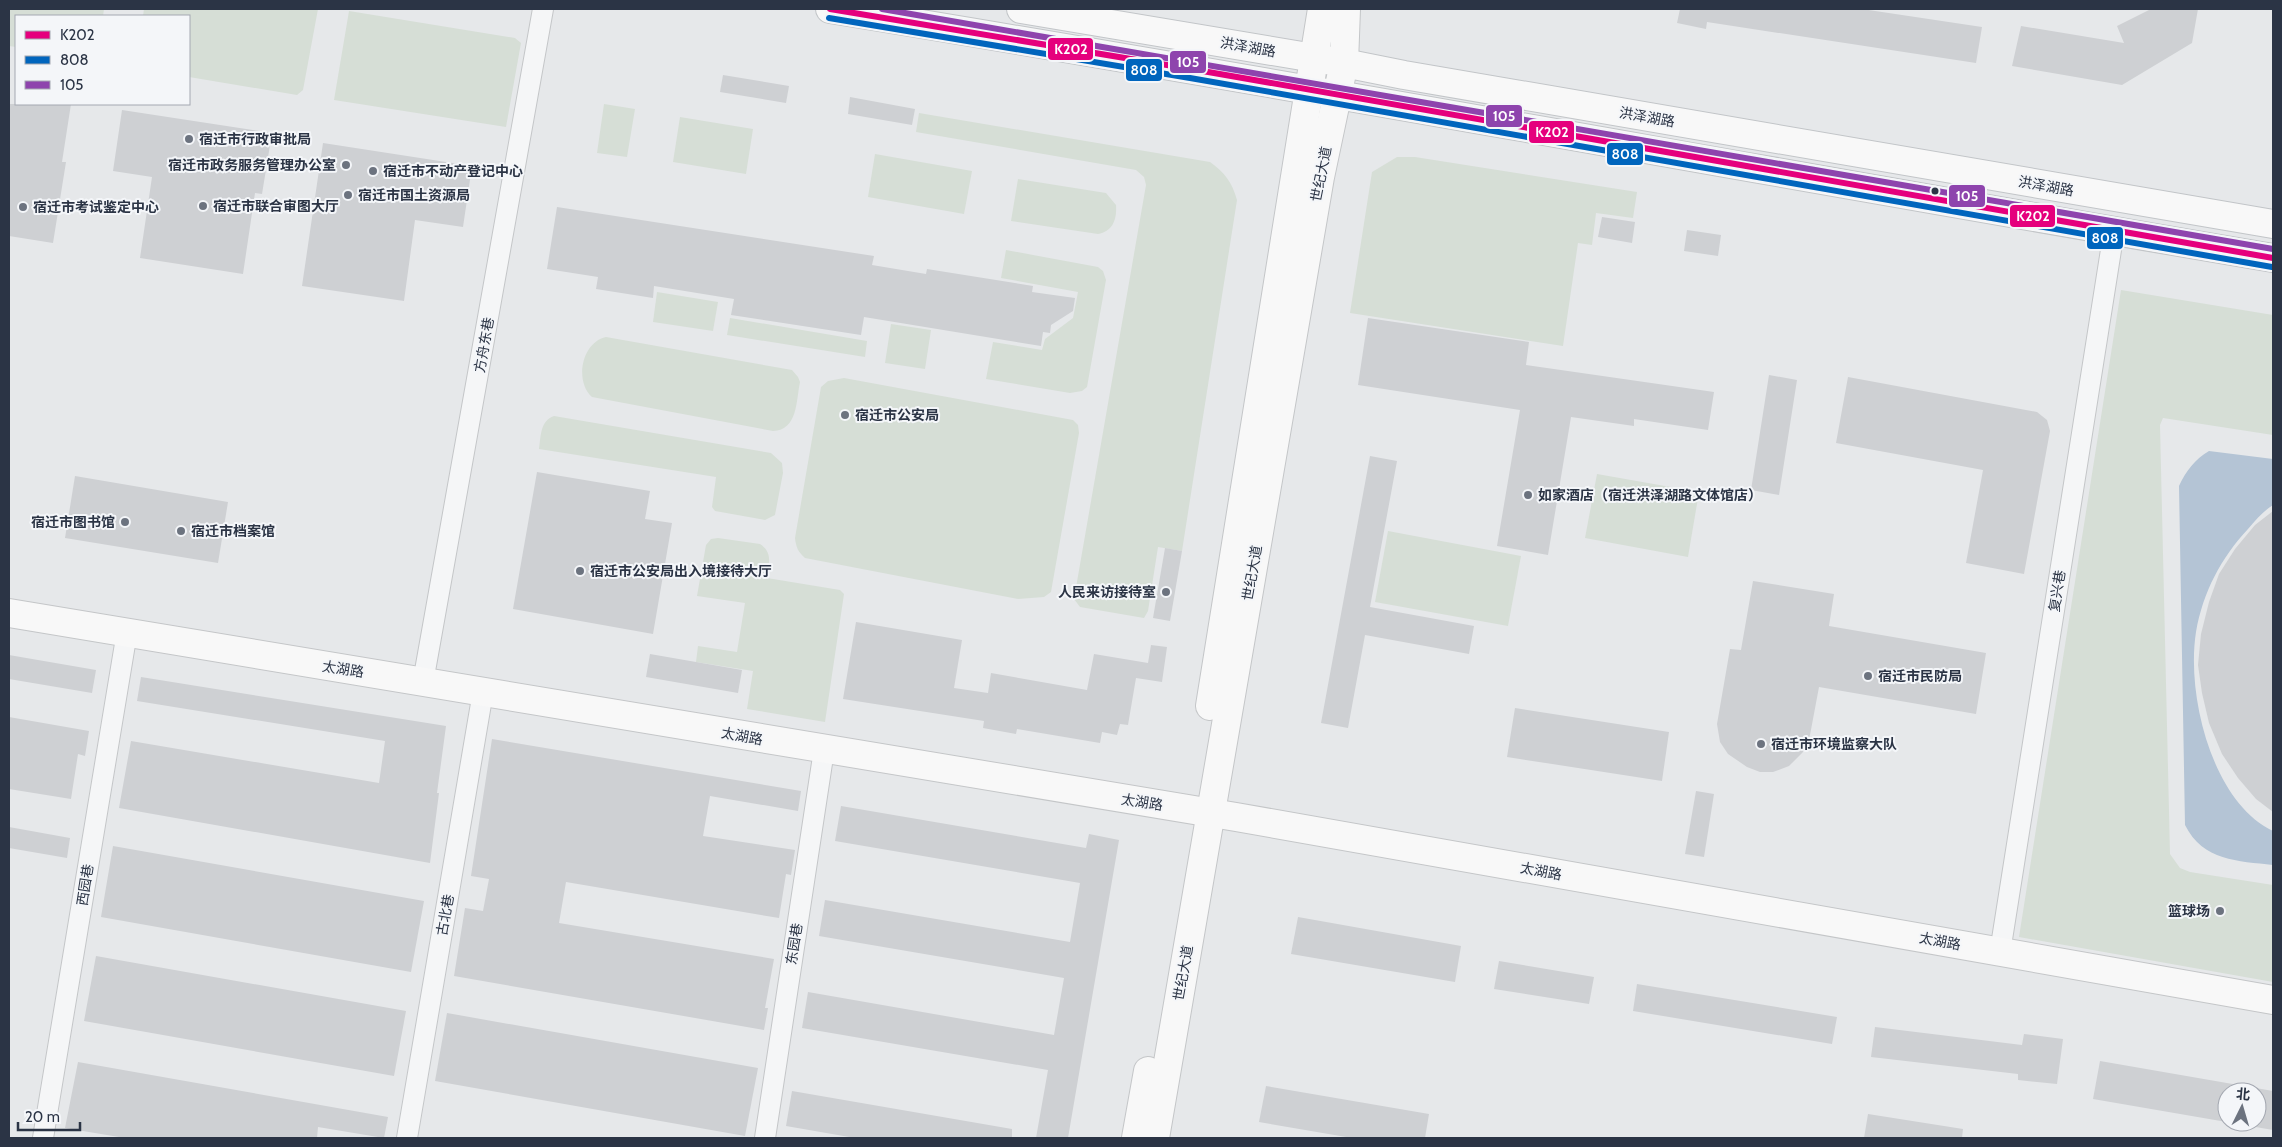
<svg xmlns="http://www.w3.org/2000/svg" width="2282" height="1147" viewBox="0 0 2282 1147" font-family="Cabin,'Noto Sans SC',sans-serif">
  <rect width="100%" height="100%" fill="#e6e8ea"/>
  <!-- green -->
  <g fill="#d6ded6">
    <path d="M 9,9 L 104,9 L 103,16 L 16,16 L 16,47 L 9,46 Z"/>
    <path d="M 144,9 L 318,9 L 303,90 L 297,95 L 189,77 L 189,16 L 143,16 Z"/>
    <path d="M 349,11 L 515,38 L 521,43 L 506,127 L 334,100 Z"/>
    <path d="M 604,104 L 635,109 L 627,157 L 597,153 Z"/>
    <path d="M 919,113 L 1210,162 C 1225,173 1232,182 1237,200 L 1182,551 L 1158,547 L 1148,611 L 1144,618 L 1080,607 L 1074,599 L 1146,185 L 1144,177 L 1136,170 L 916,132 Z"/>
    <path d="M 680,117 L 753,129 L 746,174 L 673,162 Z"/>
    <path d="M 875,154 L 972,171 L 964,214 L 868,197 Z"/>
    <path d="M 1397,157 L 1415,157 L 1637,192 L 1633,218 L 1596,213 L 1592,245 L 1578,243 L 1563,346 L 1350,313 L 1372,172 Z"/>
    <path d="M 1018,179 L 1106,193 L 1116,205 C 1117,219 1113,231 1098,234 L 1011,221 Z"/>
    <path d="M 1006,250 L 1098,267 L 1103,271 L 1106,280 L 1087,387 L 1082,391 L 1070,393 L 986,379 L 993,342 L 1042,350 L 1045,339 L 1073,318 L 1078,292 L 1001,278 Z"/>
    <path d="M 2121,290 L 2273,315 L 2273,435 L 2163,418 L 2160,425 L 2170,854 L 2180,868 L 2190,872 L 2273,885 L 2273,982 L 2019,937 Z"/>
    <path d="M 657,292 L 718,302 L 713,331 L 653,322 Z"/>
    <path d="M 730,318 L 867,341 L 865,357 L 727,335 Z"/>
    <path d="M 891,324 L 931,330 L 925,369 L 885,363 Z"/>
    <path d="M 606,337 L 792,370 L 798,377 L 800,382 C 796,401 798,430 773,431 L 592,397 C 574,381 582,342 606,337 Z"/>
    <path d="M 844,378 L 1073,420 L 1078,425 L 1079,433 L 1051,592 L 1044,597 L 1018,599 L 805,558 C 798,552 796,547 795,538 L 821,387 L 828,381 Z"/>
    <path d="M 554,416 L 771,453 L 782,463 L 783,473 L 775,515 L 765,520 L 715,511 L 712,507 L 716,477 L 539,449 C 541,436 540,421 554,416 Z"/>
    <path d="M 1597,474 L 1699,492 L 1688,557 L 1585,538 Z"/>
    <path d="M 1388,531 L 1521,556 L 1508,626 L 1375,602 Z"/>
    <path d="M 718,538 L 760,544 C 774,553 768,565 767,578 L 840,590 L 844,594 L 825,722 L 747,709 L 753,671 L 696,662 L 698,646 L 737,652 L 745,603 L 697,596 L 706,545 L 711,539 Z"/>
  </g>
  <!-- water -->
  <path fill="#b4c4d5" d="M 2209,451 L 2273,459 L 2273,505 C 2263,511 2256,520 2248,529 C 2221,558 2203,592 2196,632 C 2186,695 2212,802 2273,831 L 2273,865 C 2238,861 2203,861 2185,825 L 2179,486 C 2186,471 2195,459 2209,451 Z"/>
  <!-- building -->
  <g fill="#ced0d3" fill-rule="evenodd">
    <path d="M 1680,9 L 1862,9 L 1982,27 L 1976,63 L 1707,22 L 1706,29 L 1677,23 Z"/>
    <path d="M 2151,9 L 2198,9 L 2192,43 L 2122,85 L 2012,66 L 2021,26 L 2124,43 L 2117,26 Z"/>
    <path d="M 723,75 L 789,86 L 786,103 L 720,92 Z"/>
    <path d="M 850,97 L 915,109 L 912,125 L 848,114 Z"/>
    <path d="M 9,104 L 71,104 L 62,162 L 66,162 L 53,243 L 9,236 Z"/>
    <path d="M 122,110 L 272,133 L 262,194 L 255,193 L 243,274 L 140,258 L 152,177 L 113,171 Z"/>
    <path d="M 323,143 L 472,166 L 463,227 L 415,220 L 404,301 L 302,286 Z"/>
    <path d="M 557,207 L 874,256 L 872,265 L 926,274 L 927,269 L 1033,286 L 1032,292 L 1075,298 L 1073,311 L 1051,325 L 1050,333 L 1043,332 L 1041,346 L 864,317 L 861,335 L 731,315 L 734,299 L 654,286 L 653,298 L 596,289 L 598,277 L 547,269 Z"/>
    <path d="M 1602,217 L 1635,222 L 1632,243 L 1598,237 Z"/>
    <path d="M 1687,230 L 1721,235 L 1718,256 L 1684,251 Z"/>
    <path d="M 1368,318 L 1529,342 L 1526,365 L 1714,392 L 1708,430 L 1634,419 L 1634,426 L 1571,417 L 1548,555 L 1497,546 L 1520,410 L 1358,385 Z"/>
    <path d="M 1769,375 L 1797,380 L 1779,495 L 1751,490 Z"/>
    <path d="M 1848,377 L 2037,412 L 2047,420 L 2050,431 L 2024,574 L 1966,563 L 1983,470 L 1836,443 Z"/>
    <path d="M 1370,456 L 1397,461 L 1370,607 L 1474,626 L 1469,654 L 1365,635 L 1348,728 L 1321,723 Z"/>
    <path d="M 537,472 L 650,491 L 645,519 L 672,523 L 653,634 L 513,609 Z"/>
    <path d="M 75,476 L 228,502 L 218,563 L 65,538 Z"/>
    <path d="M 2273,511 L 2273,812 L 2256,799 L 2238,778 L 2222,754 L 2209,723 L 2202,693 L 2198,665 L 2201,634 L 2209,602 L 2219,574 L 2235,549 L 2255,525 Z"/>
    <path d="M 1165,548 L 1182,551 L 1170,621 L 1153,618 Z"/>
    <path d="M 1753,581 L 1834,594 L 1829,626 L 1986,653 L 1976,714 L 1819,687 L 1810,735 L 1803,752 L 1789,766 L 1773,772 L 1760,772 L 1747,767 L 1728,754 L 1720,742 L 1717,724 L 1730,649 L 1741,650 Z"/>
    <path d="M 856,622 L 962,640 L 954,688 L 988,693 L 991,673 L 1087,690 L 1094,654 L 1148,663 L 1151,645 L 1167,647 L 1162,682 L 1136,678 L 1128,725 L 1120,724 L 1117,735 L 1102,732 L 1100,743 L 1017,729 L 1016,734 L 983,728 L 984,721 L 843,699 Z"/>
    <path d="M 650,654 L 742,670 L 738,693 L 646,677 Z"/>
    <path d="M 9,655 L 96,670 L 92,693 L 9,679 Z"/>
    <path d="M 141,677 L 446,726 L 437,793 L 439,793 L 430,863 L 119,808 L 131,741 L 379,783 L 385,741 L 137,701 Z"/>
    <path d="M 1515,708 L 1669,732 L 1662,781 L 1507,757 Z"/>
    <path d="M 9,717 L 89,731 L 85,756 L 78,754 L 71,799 L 9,789 Z"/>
    <path d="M 492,739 L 801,791 L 798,811 L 710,796 L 703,836 L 795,850 L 791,875 L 786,874 L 779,918 L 566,882 L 559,923 L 774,959 L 765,1008 L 768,1008 L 764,1030 L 454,976 L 465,908 L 483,911 L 489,879 L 471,876 Z"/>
    <path d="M 1696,791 L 1714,794 L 1704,857 L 1685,854 Z"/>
    <path d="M 841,806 L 1086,848 L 1089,834 L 1119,840 L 1068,1138 L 1036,1138 L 1048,1070 L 802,1028 L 808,992 L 1054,1035 L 1064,978 L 819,936 L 825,900 L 1070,942 L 1080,883 L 835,841 Z"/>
    <path d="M 9,827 L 70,838 L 67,858 L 9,848 Z"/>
    <path d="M 113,846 L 424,901 L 411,972 L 101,917 Z"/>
    <path d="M 1298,917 L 1461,946 L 1455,982 L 1291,954 Z"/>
    <path d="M 96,956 L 406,1011 L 394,1076 L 84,1021 Z"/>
    <path d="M 1499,961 L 1594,977 L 1589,1004 L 1494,989 Z"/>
    <path d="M 1637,984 L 1837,1017 L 1832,1044 L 1633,1011 Z"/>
    <path d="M 447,1013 L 758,1068 L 745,1136 L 435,1081 Z"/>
    <path d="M 1875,1027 L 2022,1045 L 2024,1034 L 2063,1039 L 2057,1084 L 2018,1080 L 2018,1074 L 1871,1057 Z"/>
    <path d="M 2100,1061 L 2273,1091 L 2273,1130 L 2093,1099 ZM 2227,1092 L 2257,1092 L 2257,1122 L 2227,1122 Z"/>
    <path d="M 78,1062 L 388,1117 L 384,1138 L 318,1127 L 317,1138 L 125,1138 L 65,1128 Z"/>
    <path d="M 1266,1086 L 1429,1114 L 1425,1138 L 1352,1138 L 1259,1122 Z"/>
    <path d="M 792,1091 L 1012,1129 L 1012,1138 L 855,1138 L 786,1126 Z"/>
    <path d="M 1868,1114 L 1963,1129 L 1962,1138 L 1864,1138 Z"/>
  </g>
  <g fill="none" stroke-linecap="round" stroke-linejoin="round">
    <!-- street casing -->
    <g stroke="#c4c6c8" stroke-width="22">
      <g id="street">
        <path d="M 423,682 L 543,9"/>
        <path d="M 2000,952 L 2114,231"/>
        <path d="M 43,1138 L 127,632"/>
        <path d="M 407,1138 L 483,692"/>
        <path d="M 765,1138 L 824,750"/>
      </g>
    </g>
    <!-- secondary casing -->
    <g stroke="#c4c6c8" stroke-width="30">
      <g id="secondary">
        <path d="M 9,613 L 1236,817 L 2273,1000"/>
        <path d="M 1210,706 L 1322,9"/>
        <path d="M 1136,1138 L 1148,1071"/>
        <path d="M 1155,1138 L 1320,177 L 1344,63 L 1346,9"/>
      </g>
    </g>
    <!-- primary casing -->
    <g stroke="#c2c5c8" stroke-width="30">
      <g id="primary">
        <path d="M 830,9 C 1312,87 1792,177 2273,258"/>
        <path d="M 1021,9 L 1344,63 L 1404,75 L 2273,224"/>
      </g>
    </g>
    <!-- street -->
    <use href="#street" stroke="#f5f6f7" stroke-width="20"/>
    <!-- secondary -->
    <use href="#secondary" stroke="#f8f8f8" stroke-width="28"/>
    <!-- primary -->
    <use href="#primary" stroke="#f8f8f8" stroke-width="28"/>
    <!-- bus-1 casing -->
    <g stroke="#f4f6f9" stroke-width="10">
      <path id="bus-1" d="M 830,9 L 1191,69 L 2273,258"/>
    </g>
    <!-- bus-2 casing -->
    <g stroke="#f4f6f9" stroke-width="10">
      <path id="bus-2" d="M 829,18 L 1190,78 L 2272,267"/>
    </g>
    <!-- bus-3 casing -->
    <g stroke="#f4f6f9" stroke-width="10">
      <path id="bus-3" d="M 882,9 L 2273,249"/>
    </g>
    <!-- bus-1 -->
    <use href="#bus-1" stroke="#e5007d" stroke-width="6"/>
    <!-- bus-2 -->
    <use href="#bus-2" stroke="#0065bd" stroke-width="6"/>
    <!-- bus-3 -->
    <use href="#bus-3" stroke="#8e44ad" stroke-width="6"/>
  </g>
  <!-- markers -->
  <g fill="#6c737f" stroke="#f4f6f9" stroke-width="2">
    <circle cx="189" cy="139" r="5"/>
    <circle cx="346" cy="165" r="5"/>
    <circle cx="373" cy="171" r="5"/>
    <circle cx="348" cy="195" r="5"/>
    <circle cx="203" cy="206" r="5"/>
    <circle cx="23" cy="207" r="5"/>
    <circle cx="845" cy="415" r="5"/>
    <circle cx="1528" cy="495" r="5"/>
    <circle cx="125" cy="522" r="5"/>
    <circle cx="181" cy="531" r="5"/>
    <circle cx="580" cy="571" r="5"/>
    <circle cx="1166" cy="592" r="5"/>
    <circle cx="1868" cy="676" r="5"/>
    <circle cx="1761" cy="744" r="5"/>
    <circle cx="2220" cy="911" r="5"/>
  </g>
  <circle fill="#2b3445" stroke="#f4f6f9" stroke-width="2" cx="1935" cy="191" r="4.5"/>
  <g text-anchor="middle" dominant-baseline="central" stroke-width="4" stroke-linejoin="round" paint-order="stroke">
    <!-- street labels -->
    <g font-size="14" fill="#2b3445" stroke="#f4f6f9">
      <text transform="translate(1248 47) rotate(10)">洪泽湖路</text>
      <text transform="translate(1647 117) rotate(10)">洪泽湖路</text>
      <text transform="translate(1321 174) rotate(-79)">世纪大道</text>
      <text transform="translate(2046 186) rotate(10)">洪泽湖路</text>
      <text transform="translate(484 345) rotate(-80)">方舟东巷</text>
      <text transform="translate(1252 573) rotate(-80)">世纪大道</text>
      <text transform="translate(2057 591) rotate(-81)">复兴巷</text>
      <text transform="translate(343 669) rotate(9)">太湖路</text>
      <text transform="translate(742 736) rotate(10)">太湖路</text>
      <text transform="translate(1142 802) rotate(9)">太湖路</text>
      <text transform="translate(1541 871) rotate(10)">太湖路</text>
      <text transform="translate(85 885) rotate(-81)">西园巷</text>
      <text transform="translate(445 915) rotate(-80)">古北巷</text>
      <text transform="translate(1940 941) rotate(10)">太湖路</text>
      <text transform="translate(794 944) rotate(-81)">东园巷</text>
      <text transform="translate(1183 973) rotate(-80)">世纪大道</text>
    </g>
    <!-- poi labels -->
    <g font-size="14" font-weight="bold" fill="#2b3445" stroke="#f4f6f9" text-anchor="start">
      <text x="199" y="139">宿迁市行政审批局</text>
      <text x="336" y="165" text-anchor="end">宿迁市政务服务管理办公室</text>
      <text x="383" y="171">宿迁市不动产登记中心</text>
      <text x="358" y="195">宿迁市国土资源局</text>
      <text x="213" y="206">宿迁市联合审图大厅</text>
      <text x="33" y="207">宿迁市考试鉴定中心</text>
      <text x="855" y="415">宿迁市公安局</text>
      <text x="1538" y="495">如家酒店（宿迁洪泽湖路文体馆店）</text>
      <text x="115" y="522" text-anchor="end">宿迁市图书馆</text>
      <text x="191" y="531">宿迁市档案馆</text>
      <text x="590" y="571">宿迁市公安局出入境接待大厅</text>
      <text x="1156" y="592" text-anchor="end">人民来访接待室</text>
      <text x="1878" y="676">宿迁市民防局</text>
      <text x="1771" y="744">宿迁市环境监察大队</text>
      <text x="2210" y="911" text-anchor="end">篮球场</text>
    </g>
  </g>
  <g stroke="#f4f6f9" stroke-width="2">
    <rect x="1047" y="37" width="47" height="24" rx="5" fill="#e5007d"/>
    <rect x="1169" y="50" width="38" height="24" rx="5" fill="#8e44ad"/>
    <rect x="1125" y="58" width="38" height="24" rx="5" fill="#0065bd"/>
    <rect x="1485" y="104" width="38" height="24" rx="5" fill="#8e44ad"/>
    <rect x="1528" y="120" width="47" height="24" rx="5" fill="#e5007d"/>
    <rect x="1606" y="142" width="38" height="24" rx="5" fill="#0065bd"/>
    <rect x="1948" y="184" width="38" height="24" rx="5" fill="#8e44ad"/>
    <rect x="2009" y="204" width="47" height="24" rx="5" fill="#e5007d"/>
    <rect x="2086" y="226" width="38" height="24" rx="5" fill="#0065bd"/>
  </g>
  <g font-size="14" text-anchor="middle" font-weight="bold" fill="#fff">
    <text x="1071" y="54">K202</text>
    <text x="1188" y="67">105</text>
    <text x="1144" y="75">808</text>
    <text x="1504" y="121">105</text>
    <text x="1552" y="137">K202</text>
    <text x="1625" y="159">808</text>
    <text x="1967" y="201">105</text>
    <text x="2033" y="221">K202</text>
    <text x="2105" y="243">808</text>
  </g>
  <!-- border -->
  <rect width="2282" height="1147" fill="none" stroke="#2b3445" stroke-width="20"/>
  <!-- legend -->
  <rect x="15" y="15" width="175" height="90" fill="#f4f6f9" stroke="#a4a8b1"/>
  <rect x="25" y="31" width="25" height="8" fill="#e5007d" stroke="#a4a8b1"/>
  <text x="60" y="40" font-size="15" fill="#2b3445">K202</text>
  <rect x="25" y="56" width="25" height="8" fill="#0065bd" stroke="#a4a8b1"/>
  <text x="60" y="65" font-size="15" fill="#2b3445">808</text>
  <rect x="25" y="81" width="25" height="8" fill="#8e44ad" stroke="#a4a8b1"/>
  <text x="60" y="90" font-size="15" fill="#2b3445">105</text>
  <!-- north arrow -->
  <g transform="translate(2242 1107) rotate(5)"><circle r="24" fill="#f4f6f9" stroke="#a4a8b1"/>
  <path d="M0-4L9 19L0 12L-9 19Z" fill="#6c737f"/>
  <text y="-8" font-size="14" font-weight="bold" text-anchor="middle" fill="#2b3445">北</text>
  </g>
  <!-- scale -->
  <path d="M18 1122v8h62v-8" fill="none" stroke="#2b3445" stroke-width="2.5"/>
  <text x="25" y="1122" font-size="15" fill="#2b3445" stroke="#f4f6f9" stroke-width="4" paint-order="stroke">20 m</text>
</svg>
